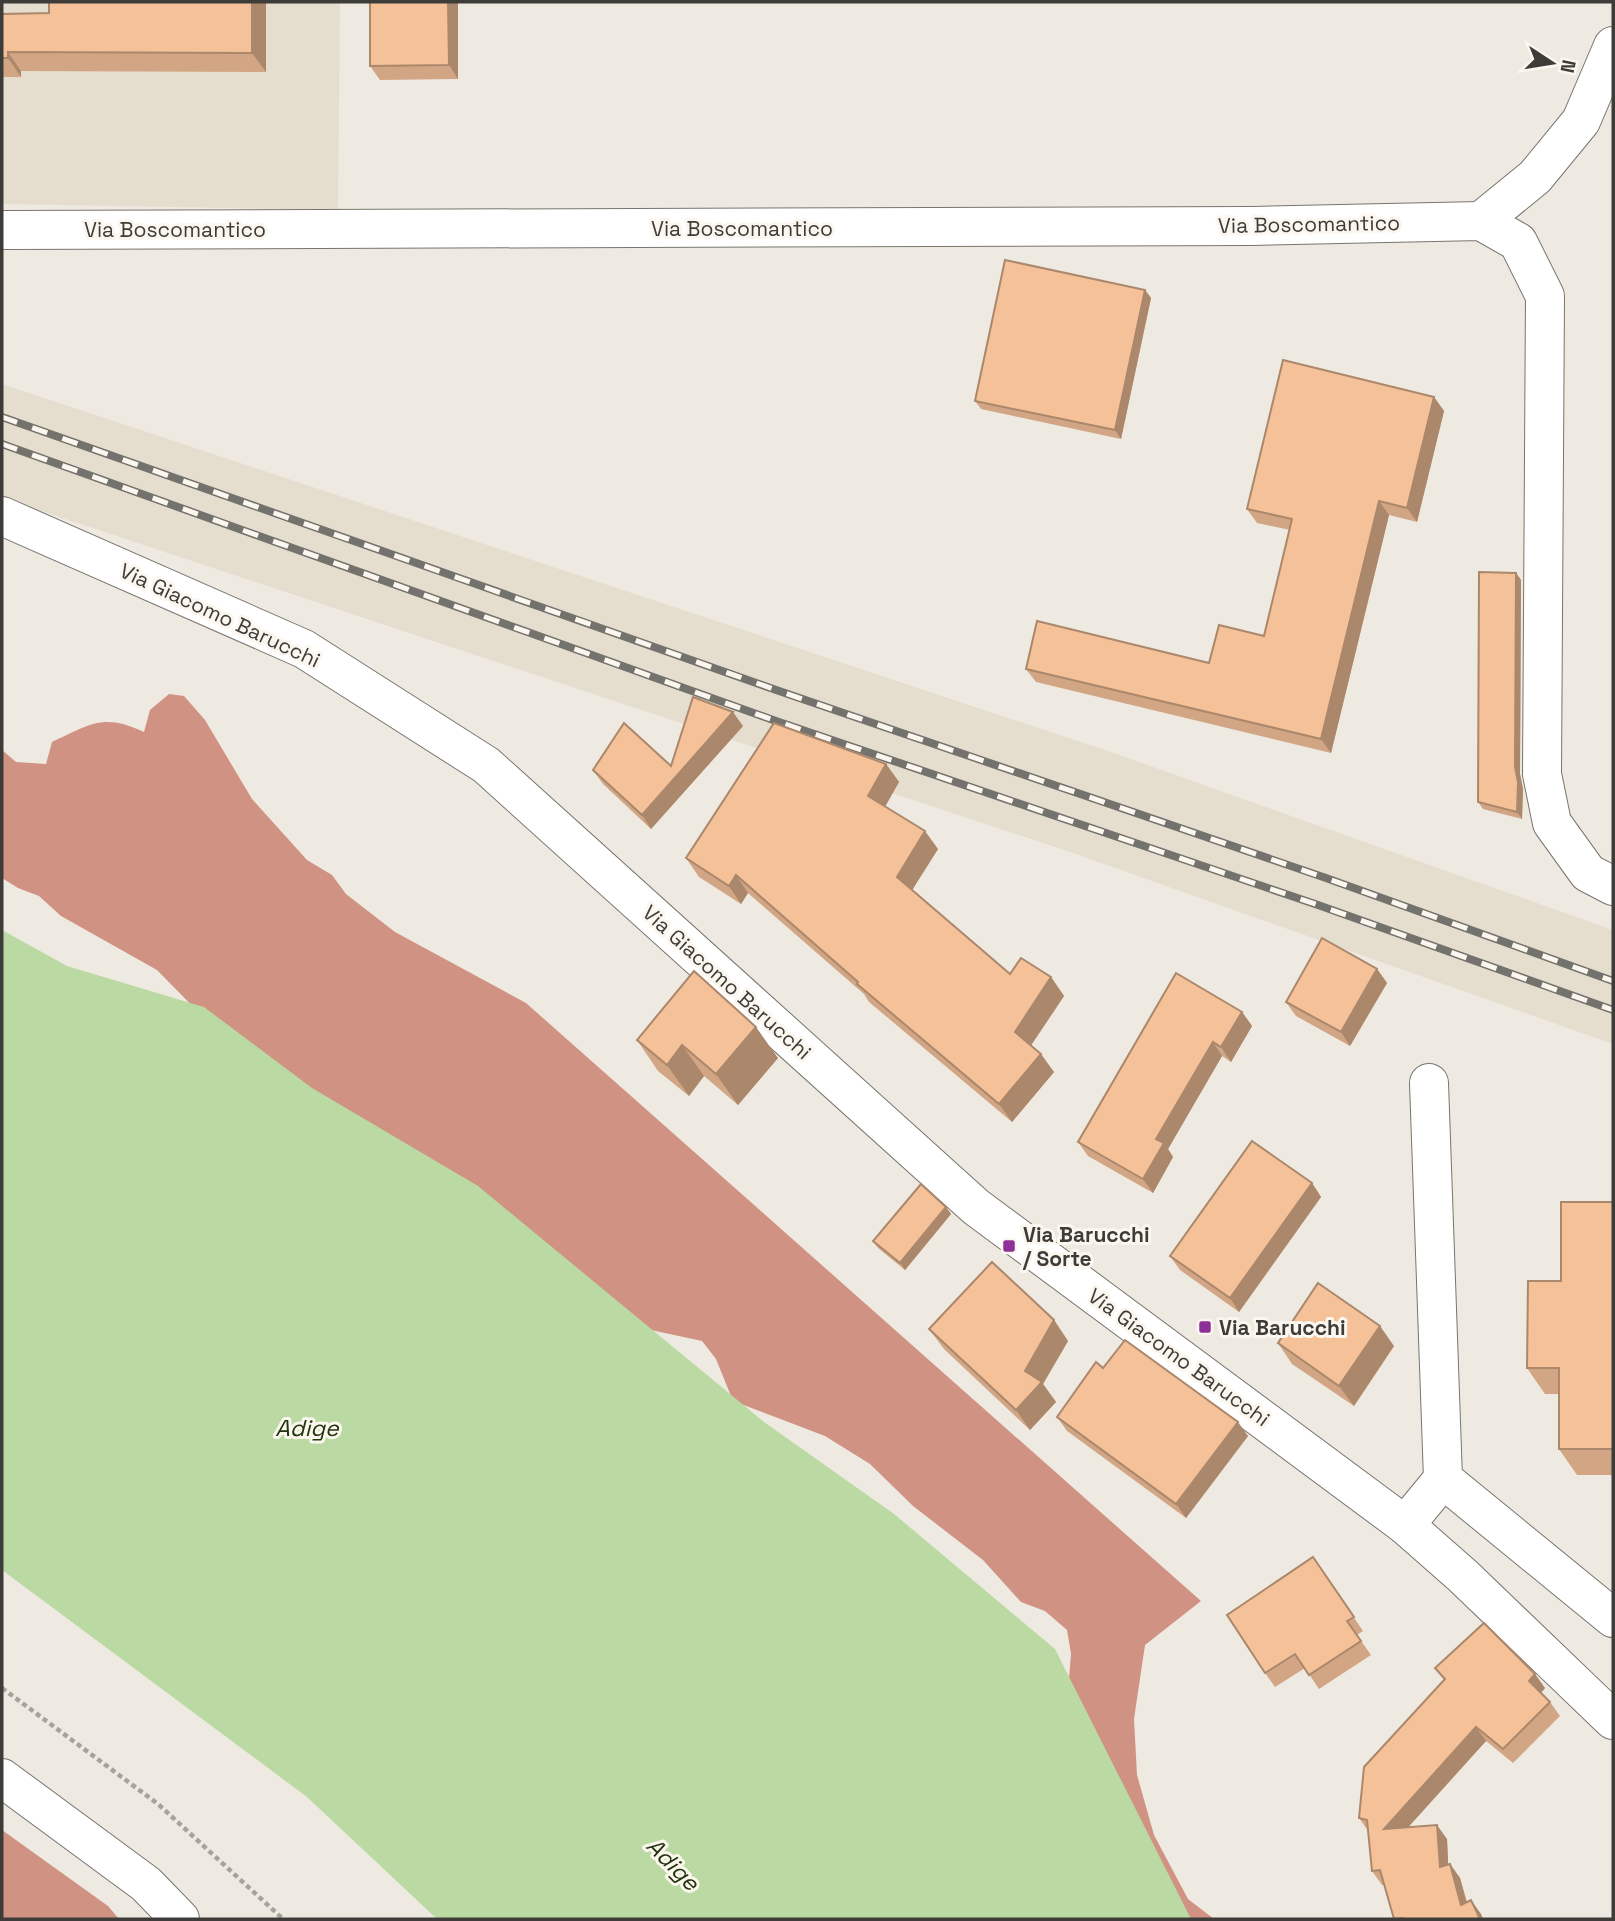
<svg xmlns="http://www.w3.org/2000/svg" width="1615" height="1921" viewBox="0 0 1615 1921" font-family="'Space Grotesk',sans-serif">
  <rect width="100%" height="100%" fill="#eeeae2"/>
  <!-- built -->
  <g fill="#e5ddce">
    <path d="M 2,2 L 340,2 L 338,210 L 2,204 Z"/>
    <path d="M 2,384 L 1108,751 L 1613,930 L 1613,1044 L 1073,853 L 2,498 Z"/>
  </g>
  <!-- forest -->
  <g fill="#d09282">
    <path d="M 169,694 L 184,696 L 205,720 L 252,799 L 307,860 L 332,875 L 346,894 L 395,932 L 526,1003 L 1201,1601 L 1145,1645 L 1134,1719 L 1137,1775 L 1154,1835 L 1188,1899 L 1214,1919 L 1149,1919 L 1067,1702 L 1071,1654 L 1067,1630 L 1045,1611 L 1021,1602 L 983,1560 L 913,1506 L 870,1464 L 825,1436 L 733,1401 L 716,1359 L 702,1341 L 651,1330 L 261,1076 L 157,970 L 61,916 L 39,896 L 18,888 L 2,878 L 2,750 L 16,762 L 46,764 L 52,742 C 91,724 103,713 144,732 L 150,710 Z"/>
    <path d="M 2,1830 L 108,1906 L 119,1919 L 2,1919 Z"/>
  </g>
  <!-- water -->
  <path fill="#bbd9a2" d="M 2,930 L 67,966 L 204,1007 L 312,1088 L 478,1186 L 764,1422 L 894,1514 L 1055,1649 L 1191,1919 L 437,1919 L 307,1797 L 2,1570 Z"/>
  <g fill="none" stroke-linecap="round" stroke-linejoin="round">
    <!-- street casing -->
    <g stroke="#79756e" stroke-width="40">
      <g id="street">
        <path d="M 1481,221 L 1535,177 L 1581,121 L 1613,46"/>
        <path d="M 2,230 L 1252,226 L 1481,221 L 1518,242 L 1545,296 L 1542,774 L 1552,823 L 1588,873 L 1613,886"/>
        <path d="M 2,516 L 304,649 L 486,765 L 976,1207 L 1405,1525 L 1463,1576 L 1613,1720"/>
        <path d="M 1429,1083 L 1443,1479"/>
        <path d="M 1405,1525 L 1443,1479 L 1613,1618"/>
      </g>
    </g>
    <!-- secondary casing -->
    <g stroke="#79756e" stroke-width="40">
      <path id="secondary" d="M 2,1778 L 146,1884 L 180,1919"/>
    </g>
    <!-- path -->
    <path stroke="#a6a39d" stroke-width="4.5" stroke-dasharray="5 3.5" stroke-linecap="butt" d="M 2,1688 L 158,1804 L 283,1919"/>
    <!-- street -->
    <use href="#street" stroke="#fff" stroke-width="38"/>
    <!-- secondary -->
    <use href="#secondary" stroke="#fff" stroke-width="38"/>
    <!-- rail casing -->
    <g stroke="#74726d" stroke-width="8">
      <g id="rail">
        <path d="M 2,417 L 782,692 L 1326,878 L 1613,981"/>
        <path d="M 2,444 L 776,721 L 1318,905 L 1613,1010"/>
      </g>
    </g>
    <!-- rail -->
    <use href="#rail" stroke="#fbf7ef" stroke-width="5" stroke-dasharray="16" stroke-linecap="butt"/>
  </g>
  <!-- wall -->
  <g fill="#d2a684">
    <path d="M 266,2 L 266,72 L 21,71 L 21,77 L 2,77 L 2,14 L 49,13 Z"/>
    <path d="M 370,2 L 458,2 L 458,79 L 380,80 L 370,66 Z"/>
    <path d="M 1145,290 L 1151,298 L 1121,439 L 981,409 L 975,401 Z"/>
    <path d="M 1434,397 L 1444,411 L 1417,522 L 1389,515 L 1331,753 L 1036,682 L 1026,669 L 1209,663 L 1264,636 L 1290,530 L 1257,523 L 1247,509 Z"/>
    <path d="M 1516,573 L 1521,580 L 1520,774 L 1523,789 L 1522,819 L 1483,809 L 1478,802 Z"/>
    <path d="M 743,726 L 651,829 L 603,784 L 593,770 L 671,766 Z"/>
    <path d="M 886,764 L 899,782 L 885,806 L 938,849 L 912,890 L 1010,974 L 1051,977 L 1064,996 L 1031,1045 L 1054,1072 L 1012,1122 L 869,1002 L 864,994 L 748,893 L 741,904 L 699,877 L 686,858 Z"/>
    <path d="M 1377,969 L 1387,983 L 1350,1046 L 1296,1016 L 1286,1002 Z"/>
    <path d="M 1242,1012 L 1252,1026 L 1231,1062 L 1222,1056 L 1168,1149 L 1173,1157 L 1153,1193 L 1088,1156 L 1078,1142 Z"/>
    <path d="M 637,1040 L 778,1058 L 738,1105 L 704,1076 L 689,1096 L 658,1071 Z"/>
    <path d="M 1312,1183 L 1321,1197 L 1239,1312 L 1180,1270 L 1170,1256 Z"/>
    <path d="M 1613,1202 L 1613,1475 L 1577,1475 L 1559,1449 L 1559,1394 L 1545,1394 L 1527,1368 L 1561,1281 Z"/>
    <path d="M 946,1207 L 951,1214 L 905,1270 L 878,1248 L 873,1241 Z"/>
    <path d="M 1054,1320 L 1068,1341 L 1043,1384 L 1056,1402 L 1030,1430 L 944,1349 L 929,1329 Z"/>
    <path d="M 1278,1343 L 1394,1346 L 1354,1406 L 1292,1364 Z"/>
    <path d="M 1103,1368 L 1248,1436 L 1186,1518 L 1067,1431 L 1057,1417 Z"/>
    <path d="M 1313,1557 L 1363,1631 L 1357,1635 L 1371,1655 L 1319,1689 L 1305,1668 L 1275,1687 L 1265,1673 Z"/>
    <path d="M 1435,1668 L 1545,1688 L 1541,1693 L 1550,1702 L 1560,1716 L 1513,1763 L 1486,1741 L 1408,1827 L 1447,1839 L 1448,1864 L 1450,1864 L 1460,1878 L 1467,1902 L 1481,1914 L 1483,1919 L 1394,1919 L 1385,1885 L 1382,1885 L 1372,1871 L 1369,1832 L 1359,1818 L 1444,1680 Z"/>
  </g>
  <!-- shaded-wall -->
  <g fill="#ab876b">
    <path d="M 252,2 L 266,2 L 266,72 L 252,53 Z"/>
    <path d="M 448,2 L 458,2 L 458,79 L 449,65 Z"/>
    <path d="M 8,52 L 21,71 L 21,77 L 8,58 Z"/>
    <path d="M 1145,290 L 1151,298 L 1121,439 L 1115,430 Z"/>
    <path d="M 1434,397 L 1444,411 L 1417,522 L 1407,508 Z"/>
    <path d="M 1379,501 L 1389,515 L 1331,753 L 1321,739 Z"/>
    <path d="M 1516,573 L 1521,580 L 1520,774 L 1523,789 L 1522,819 L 1517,812 L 1515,767 Z"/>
    <path d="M 733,712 L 743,726 L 651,829 L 642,815 Z"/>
    <path d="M 886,764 L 899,782 L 881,814 L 868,796 Z"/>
    <path d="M 925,831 L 938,849 L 909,895 L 897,877 Z"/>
    <path d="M 736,875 L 748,893 L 741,904 L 729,886 Z"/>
    <path d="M 1377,969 L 1387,983 L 1350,1046 L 1341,1032 Z"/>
    <path d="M 1051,977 L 1064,996 L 1028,1050 L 1015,1032 Z"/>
    <path d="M 1242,1012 L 1252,1026 L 1231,1062 L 1221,1047 Z"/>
    <path d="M 756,1027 L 778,1058 L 738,1105 L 716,1074 Z"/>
    <path d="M 1213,1042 L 1222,1056 L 1168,1149 L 1173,1157 L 1153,1193 L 1143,1179 L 1156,1139 Z"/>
    <path d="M 682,1045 L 704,1076 L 689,1096 L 667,1065 Z"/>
    <path d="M 1041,1054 L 1054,1072 L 1012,1122 L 999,1104 Z"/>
    <path d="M 1312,1183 L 1321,1197 L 1239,1312 L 1230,1298 Z"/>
    <path d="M 946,1207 L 951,1214 L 905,1270 L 900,1263 Z"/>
    <path d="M 1054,1320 L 1068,1341 L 1043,1384 L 1056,1402 L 1030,1430 L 1016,1410 L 1025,1371 Z"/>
    <path d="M 1380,1326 L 1394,1346 L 1354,1406 L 1339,1386 Z"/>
    <path d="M 1238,1422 L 1248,1436 L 1186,1518 L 1176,1504 Z"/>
    <path d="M 1535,1674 L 1545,1688 L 1539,1695 L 1529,1681 Z"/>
    <path d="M 1476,1727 L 1486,1741 L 1394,1843 L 1384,1829 Z"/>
    <path d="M 1437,1825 L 1447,1839 L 1449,1881 L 1440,1867 Z"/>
    <path d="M 1450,1864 L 1460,1878 L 1471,1919 L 1461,1905 Z"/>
    <path d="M 1471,1900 L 1481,1914 L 1483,1919 L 1480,1919 Z"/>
  </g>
  <!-- building -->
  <g fill="#f4c199" stroke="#ab876b" stroke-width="2">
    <path d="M 49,2 L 252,2 L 252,53 L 8,52 L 8,58 L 2,58 L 2,14 L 49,13 Z"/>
    <path d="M 370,2 L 448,2 L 449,65 L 370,66 Z"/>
    <path d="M 1005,260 L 1145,290 L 1115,430 L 975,401 Z"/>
    <path d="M 1283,360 L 1434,397 L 1407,508 L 1379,501 L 1321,739 L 1026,669 L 1037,621 L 1209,663 L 1219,625 L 1264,636 L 1292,519 L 1247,509 Z"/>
    <path d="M 1479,572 L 1516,573 L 1515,767 L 1518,782 L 1517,812 L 1478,802 Z"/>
    <path d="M 693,697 L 733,712 L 642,815 L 593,770 L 624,723 L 671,766 Z"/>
    <path d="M 774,723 L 886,764 L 868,796 L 925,831 L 897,877 L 1010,974 L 1021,958 L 1051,977 L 1015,1032 L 1041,1054 L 999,1104 L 857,984 L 858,982 L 736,875 L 729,886 L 686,858 Z"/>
    <path d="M 1322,938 L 1377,969 L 1341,1032 L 1286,1002 Z"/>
    <path d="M 694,971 L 756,1027 L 716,1074 L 682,1045 L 667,1065 L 637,1040 Z"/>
    <path d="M 1176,973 L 1242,1012 L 1221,1047 L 1213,1042 L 1156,1139 L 1164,1143 L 1143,1179 L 1078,1142 Z"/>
    <path d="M 1252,1141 L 1312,1183 L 1230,1298 L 1170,1256 Z"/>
    <path d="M 921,1184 L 946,1207 L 900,1263 L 873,1241 Z"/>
    <path d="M 1561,1202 L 1613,1202 L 1613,1449 L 1559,1449 L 1559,1368 L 1527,1368 L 1528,1281 L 1561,1281 Z"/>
    <path d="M 992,1262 L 1054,1320 L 1025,1371 L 1042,1382 L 1016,1410 L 929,1329 Z"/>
    <path d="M 1318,1283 L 1380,1326 L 1339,1386 L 1278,1343 Z"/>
    <path d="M 1125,1340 L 1238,1422 L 1176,1504 L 1057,1417 L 1096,1362 L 1103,1368 Z"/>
    <path d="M 1313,1557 L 1354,1617 L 1347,1621 L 1361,1641 L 1309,1675 L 1295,1654 L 1265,1673 L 1227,1615 Z"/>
    <path d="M 1484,1623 L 1535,1674 L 1529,1681 L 1550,1702 L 1503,1749 L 1476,1727 L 1384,1829 L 1437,1825 L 1440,1867 L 1450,1864 L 1461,1905 L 1471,1900 L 1480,1919 L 1403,1919 L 1403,1918 L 1394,1919 L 1380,1870 L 1372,1871 L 1367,1820 L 1359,1818 L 1364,1767 L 1445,1679 L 1435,1668 Z"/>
  </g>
  <!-- markers -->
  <g fill="#8e3099" stroke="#fbf7ef" stroke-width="2.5">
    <rect x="1002" y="1239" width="14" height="14" rx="3.5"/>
    <rect x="1198" y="1320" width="14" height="14" rx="3.5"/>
  </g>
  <g text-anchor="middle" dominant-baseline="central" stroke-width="6" stroke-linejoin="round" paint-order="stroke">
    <!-- street labels -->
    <g font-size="21" fill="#3e3c39" stroke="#fbf7ef">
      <text transform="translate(1309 224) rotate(-1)">Via Boscomantico</text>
      <text x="742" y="228">Via Boscomantico</text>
      <text x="175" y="229">Via Boscomantico</text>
      <text transform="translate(220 615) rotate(25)">Via Giacomo Barucchi</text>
      <text transform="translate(727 982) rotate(42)">Via Giacomo Barucchi</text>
      <text transform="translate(1179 1357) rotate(36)">Via Giacomo Barucchi</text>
    </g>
    <!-- poi labels -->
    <g font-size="21" font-weight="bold" fill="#3e3c39" stroke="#fbf7ef" text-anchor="start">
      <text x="1023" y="1234">Via Barucchi<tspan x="1023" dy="24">/ Sorte</tspan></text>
      <text x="1219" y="1327">Via Barucchi</text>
    </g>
    <!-- water labels -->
    <g font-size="23" font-style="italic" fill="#21340d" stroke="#fbf7ef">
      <text x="307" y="1428">Adige</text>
      <text transform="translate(673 1864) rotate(45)">Adige</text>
    </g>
  </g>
  <!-- border -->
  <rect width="1615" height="1921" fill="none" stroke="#3e3c39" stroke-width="7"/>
  <!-- north arrow -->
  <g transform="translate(1552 63) rotate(102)" stroke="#fbf7ef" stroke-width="5" paint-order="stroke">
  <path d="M0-5L12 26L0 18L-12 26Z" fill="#3e3c39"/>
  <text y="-10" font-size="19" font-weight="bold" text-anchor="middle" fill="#3e3c39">N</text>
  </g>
</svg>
